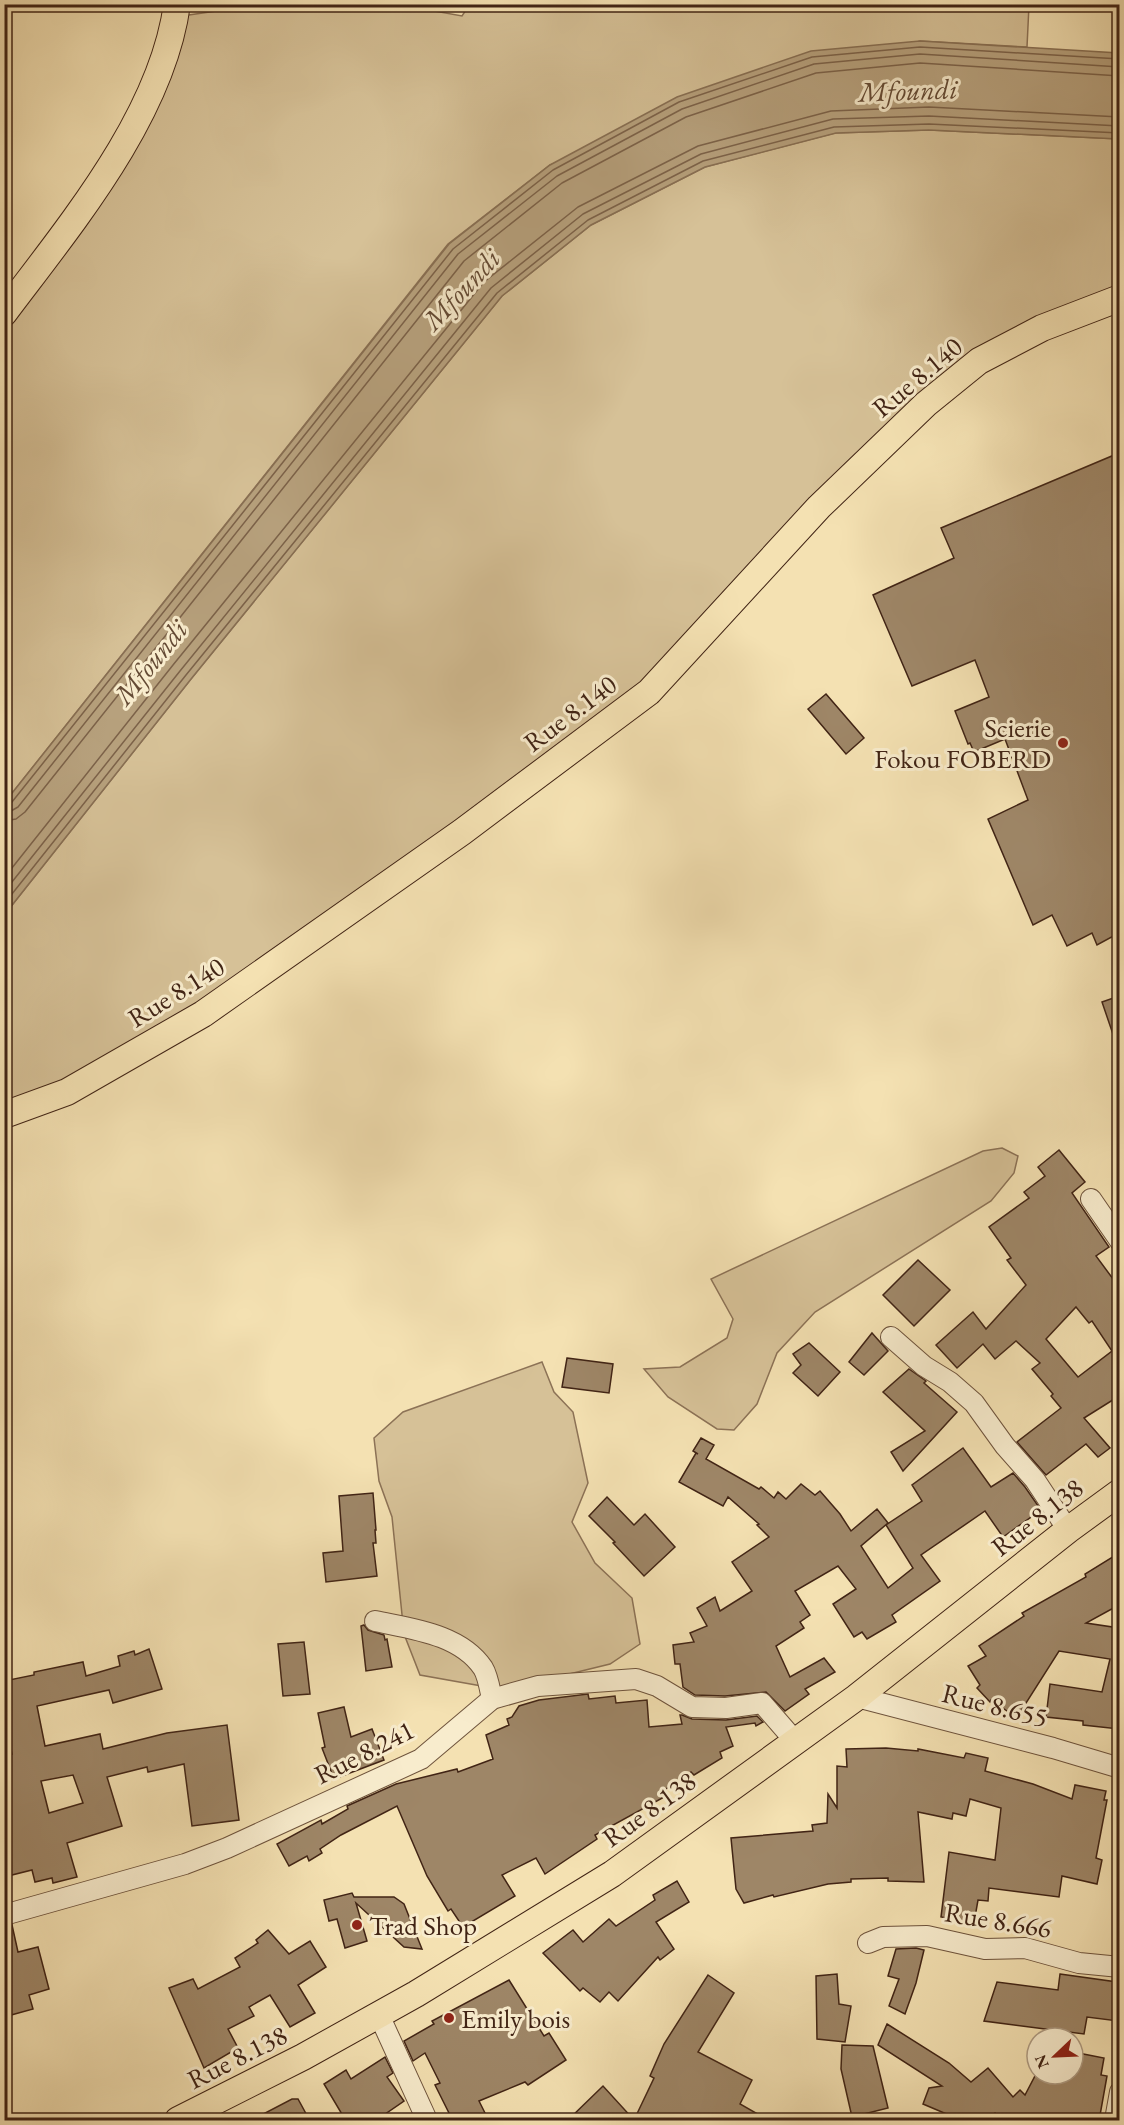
<svg xmlns="http://www.w3.org/2000/svg" width="1124" height="2125" viewBox="0 0 1124 2125" font-family="'EB Garamond',serif">
  <rect width="100%" height="100%" fill="#f4e1b2"/>
  <filter id="stains"><feTurbulence type="fractalNoise" baseFrequency=".00333" numOctaves="4"/><feColorMatrix values="0 0 0 0 .2 0 0 0 0 .09 0 0 0 0 .02 0 0 0 .5 -.17"/></filter>
  <radialGradient id="worn" r=".72"><stop offset=".6" stop-color="#630" stop-opacity="0"/><stop offset="1" stop-color="#630" stop-opacity=".3"/></radialGradient>
  <!-- green -->
  <g fill="#d6c197" stroke="#8c7256" stroke-width="1.5">
    <path d="M 470,4 L 1029,5 L 1027,47 L 920,41 L 550,165 L 448,244 L 5,802 L 5,313 L 85,204 L 175,17 L 251,6 L 325,5 L 401,5 L 462,16 Z"/>
    <path d="M 929,130 L 1119,139 L 1119,298 L 979,361 L 649,692 L 203,1014 L 5,1115 L 5,914 L 191,679 L 502,296 L 591,225 L 705,167 L 835,133 Z"/>
    <path d="M 1002,1148 L 1018,1156 L 1014,1173 L 991,1201 L 815,1312 L 777,1353 L 757,1404 L 734,1430 L 717,1429 L 668,1397 L 644,1369 L 680,1367 L 727,1338 L 733,1319 L 711,1279 L 983,1151 Z"/>
    <path d="M 542,1362 L 554,1392 L 573,1412 L 588,1483 L 572,1522 L 595,1563 L 632,1598 L 640,1644 L 610,1664 L 504,1690 L 420,1675 L 404,1634 L 392,1517 L 379,1481 L 374,1438 L 403,1412 Z"/>
  </g>
  <!-- water -->
  <path fill="#b7a17d" stroke="#886f53" stroke-width="1.5" d="M 920,41 L 1119,53 L 1119,139 L 929,130 L 836,133 L 705,167 L 591,225 L 502,296 L 191,679 L 5,914 L 5,802 L 449,244 L 550,165 L 677,97 L 811,51 Z"/>
  <g fill="none" stroke-linecap="round" stroke-linejoin="round">
    <!-- shore -->
    <g stroke="#7c6249" stroke-width="1.5">
      <path d="M 4,805 L 12,802 L 453,249 L 553,170 L 679,102 L 812,57 L 920,47 L 1120,59"/>
      <path d="M 4,812 L 11,811 L 18,807 L 458,254 L 557,176 L 682,109 L 814,64 L 920,54 L 1120,67"/>
      <path d="M 4,821 L 16,819 L 25,812 L 464,261 L 562,183 L 686,117 L 816,73 L 920,63 L 1120,76"/>
      <path d="M 4,878 L 173,665 L 484,282 L 578,207 L 698,146 L 831,111 L 929,107 L 1120,117"/>
      <path d="M 4,892 L 180,671 L 491,288 L 583,214 L 701,154 L 833,119 L 929,116 L 1120,126"/>
      <path d="M 4,904 L 186,675 L 497,293 L 588,220 L 703,161 L 834,127 L 929,124 L 1120,133"/>
    </g>
  </g>
  <!-- building -->
  <g fill="#9e8667" stroke="#412415" stroke-width="1.5" fill-rule="evenodd">
    <path d="M 1119,453 L 1119,933 L 1097,945 L 1092,933 L 1067,946 L 1052,915 L 1033,925 L 988,819 L 1028,800 L 1005,739 L 974,752 L 970,743 L 968,744 L 955,711 L 989,697 L 975,660 L 912,686 L 873,595 L 954,558 L 941,528 Z"/>
    <path d="M 826,694 L 864,738 L 846,754 L 808,709 Z"/>
    <path d="M 1119,996 L 1119,1046 L 1117,1046 L 1102,1002 Z"/>
    <path d="M 1059,1150 L 1085,1182 L 1072,1193 L 1109,1247 L 1096,1256 L 1119,1287 L 1119,1390 L 1113,1394 L 1116,1398 L 1084,1418 L 1110,1448 L 1098,1457 L 1086,1444 L 1046,1475 L 1017,1442 L 1061,1408 L 1051,1396 L 1053,1394 L 1032,1369 L 1040,1363 L 1016,1341 L 995,1359 L 983,1344 L 957,1368 L 936,1345 L 973,1312 L 986,1329 L 1026,1285 L 1007,1260 L 1011,1258 L 989,1227 L 1029,1198 L 1024,1192 L 1045,1176 L 1038,1167 ZM 1076,1307 L 1089,1323 L 1092,1321 L 1112,1351 L 1078,1377 L 1046,1339 Z"/>
    <path d="M 918,1260 L 950,1290 L 914,1326 L 883,1295 Z"/>
    <path d="M 872,1333 L 888,1351 L 864,1375 L 849,1362 Z"/>
    <path d="M 809,1343 L 840,1372 L 818,1396 L 793,1373 L 801,1365 L 793,1354 Z"/>
    <path d="M 567,1358 L 613,1364 L 609,1393 L 562,1387 Z"/>
    <path d="M 909,1369 L 926,1381 L 924,1383 L 957,1412 L 903,1471 L 891,1452 L 925,1431 L 883,1392 Z"/>
    <path d="M 701,1438 L 714,1445 L 706,1459 L 759,1489 L 761,1487 L 774,1498 L 778,1492 L 786,1499 L 801,1484 L 815,1495 L 820,1491 L 840,1514 L 851,1531 L 877,1509 L 888,1523 L 861,1546 L 888,1588 L 913,1568 L 886,1525 L 922,1501 L 912,1485 L 963,1448 L 991,1487 L 1013,1473 L 1025,1487 L 1041,1510 L 1003,1537 L 985,1511 L 921,1555 L 940,1581 L 892,1615 L 896,1622 L 867,1639 L 862,1632 L 854,1637 L 833,1604 L 856,1589 L 838,1566 L 795,1591 L 810,1615 L 800,1622 L 804,1628 L 776,1646 L 790,1677 L 824,1658 L 835,1672 L 805,1689 L 809,1694 L 785,1711 L 766,1692 L 725,1696 L 695,1695 L 683,1687 L 680,1664 L 675,1664 L 673,1645 L 694,1642 L 690,1633 L 707,1626 L 697,1608 L 715,1597 L 720,1611 L 752,1591 L 732,1562 L 769,1537 L 757,1525 L 759,1524 L 728,1497 L 723,1506 L 679,1482 L 696,1453 L 698,1454 L 693,1451 Z"/>
    <path d="M 373,1493 L 376,1530 L 375,1530 L 376,1543 L 373,1543 L 377,1576 L 326,1582 L 323,1553 L 343,1551 L 339,1496 Z"/>
    <path d="M 607,1497 L 634,1525 L 645,1514 L 675,1547 L 644,1576 L 613,1543 L 615,1542 L 589,1516 Z"/>
    <path d="M 1119,1553 L 1119,1605 L 1086,1623 L 1119,1628 L 1119,1729 L 1083,1725 L 1083,1721 L 1046,1717 L 1050,1684 L 1102,1692 L 1110,1659 L 1059,1651 L 1021,1711 L 1015,1707 L 1010,1713 L 991,1700 L 990,1702 L 977,1688 L 980,1685 L 968,1666 L 986,1656 L 979,1646 L 1024,1616 L 1022,1613 L 1086,1577 L 1085,1574 Z"/>
    <path d="M 364,1625 L 368,1630 L 384,1635 L 385,1640 L 387,1639 L 392,1667 L 366,1671 L 361,1626 Z"/>
    <path d="M 304,1642 L 310,1694 L 283,1696 L 278,1644 Z"/>
    <path d="M 149,1649 L 162,1689 L 113,1703 L 109,1690 L 37,1706 L 45,1746 L 100,1734 L 103,1749 L 167,1733 L 227,1725 L 239,1820 L 192,1826 L 184,1764 L 148,1772 L 147,1767 L 107,1777 L 122,1826 L 67,1843 L 77,1877 L 53,1883 L 52,1878 L 35,1882 L 32,1870 L 4,1877 L 4,1755 L 12,1754 L 4,1716 L 4,1681 L 34,1675 L 34,1672 L 83,1662 L 86,1676 L 120,1666 L 118,1656 L 134,1651 L 135,1655 ZM 73,1775 L 83,1803 L 49,1813 L 41,1781 Z"/>
    <path d="M 588,1694 L 589,1699 L 615,1696 L 616,1703 L 647,1700 L 649,1727 L 682,1724 L 680,1715 L 682,1715 L 692,1719 L 726,1720 L 757,1716 L 763,1722 L 756,1726 L 755,1723 L 726,1727 L 733,1746 L 720,1752 L 722,1758 L 694,1775 L 691,1772 L 663,1791 L 666,1796 L 595,1835 L 597,1839 L 545,1874 L 536,1858 L 502,1875 L 515,1896 L 463,1927 L 451,1909 L 448,1911 L 427,1876 L 397,1806 L 341,1835 L 320,1849 L 322,1853 L 309,1861 L 307,1856 L 289,1866 L 277,1844 L 321,1820 L 322,1824 L 348,1809 L 347,1806 L 396,1784 L 457,1769 L 458,1772 L 493,1759 L 486,1735 L 509,1725 L 507,1719 L 512,1717 L 519,1706 L 539,1700 Z"/>
    <path d="M 344,1707 L 351,1737 L 372,1729 L 384,1760 L 334,1779 L 322,1748 L 325,1747 L 318,1713 Z"/>
    <path d="M 886,1748 L 918,1751 L 918,1749 L 964,1758 L 966,1753 L 988,1758 L 985,1771 L 1033,1784 L 1072,1799 L 1075,1785 L 1106,1791 L 1104,1800 L 1107,1800 L 1096,1858 L 1102,1860 L 1097,1884 L 1062,1876 L 1059,1897 L 989,1888 L 988,1901 L 978,1900 L 974,1923 L 941,1917 L 949,1852 L 995,1860 L 1001,1808 L 970,1799 L 966,1816 L 953,1813 L 952,1819 L 918,1812 L 924,1882 L 888,1881 L 888,1878 L 851,1879 L 851,1882 L 828,1884 L 774,1897 L 773,1895 L 744,1903 L 736,1889 L 731,1838 L 813,1831 L 812,1825 L 827,1823 L 828,1794 L 837,1808 L 837,1766 L 847,1767 L 846,1749 Z"/>
    <path d="M 677,1881 L 689,1902 L 656,1922 L 674,1949 L 660,1960 L 658,1957 L 618,2001 L 609,1992 L 600,2002 L 583,1988 L 580,1991 L 543,1953 L 573,1930 L 583,1942 L 609,1919 L 616,1926 L 655,1900 L 653,1895 Z"/>
    <path d="M 352,1893 L 354,1897 L 394,1897 L 404,1904 L 422,1949 L 404,1947 L 356,1903 L 367,1941 L 345,1948 L 337,1919 L 329,1921 L 324,1900 Z"/>
    <path d="M 12,1925 L 18,1952 L 38,1947 L 49,1989 L 29,1995 L 33,2009 L 4,2017 L 4,1927 Z"/>
    <path d="M 268,1930 L 289,1954 L 310,1941 L 326,1967 L 298,1985 L 315,2013 L 290,2027 L 270,1995 L 249,2007 L 254,2016 L 228,2029 L 238,2048 L 204,2068 L 169,1988 L 193,1979 L 198,1989 L 240,1967 L 235,1958 L 258,1943 L 256,1940 Z"/>
    <path d="M 916,1948 L 924,1950 L 916,1983 L 905,2014 L 889,2006 L 899,1979 L 888,1976 L 896,1949 Z"/>
    <path d="M 837,1974 L 839,2004 L 851,2006 L 845,2042 L 817,2039 L 816,1976 Z"/>
    <path d="M 1060,1974 L 1117,1982 L 1118,2021 L 1087,2017 L 1084,2034 L 984,2021 L 997,1982 L 1058,1990 Z"/>
    <path d="M 708,1975 L 734,1993 L 698,2052 L 752,2080 L 740,2104 L 770,2121 L 567,2121 L 603,2086 L 634,2120 L 654,2078 L 650,2076 L 664,2044 Z"/>
    <path d="M 509,1980 L 544,2036 L 549,2033 L 566,2060 L 528,2085 L 525,2082 L 479,2101 L 489,2121 L 453,2121 L 435,2085 L 440,2083 L 425,2053 L 413,2061 L 404,2041 L 434,2024 L 432,2021 Z"/>
    <path d="M 887,2024 L 949,2063 L 971,2082 L 988,2068 L 1013,2097 L 1020,2090 L 1025,2095 L 1036,2074 L 1073,2074 L 1073,2052 L 1104,2058 L 1101,2075 L 1107,2076 L 1099,2121 L 1002,2121 L 995,2113 L 987,2121 L 963,2121 L 923,2104 L 929,2088 L 942,2086 L 878,2045 Z"/>
    <path d="M 842,2045 L 873,2046 L 888,2108 L 852,2117 L 841,2069 Z"/>
    <path d="M 385,2057 L 393,2073 L 387,2077 L 404,2101 L 375,2121 L 346,2121 L 324,2084 L 346,2070 L 351,2079 Z"/>
    <path d="M 292,2099 L 298,2099 L 310,2121 L 250,2121 Z"/>
  </g>
  <g fill="none" stroke-linecap="round" stroke-linejoin="round">
    <!-- minor casing -->
    <g stroke="#6e533c" stroke-width="22">
      <g id="minor">
        <path d="M 1091,1199 L 1120,1241"/>
        <path d="M 891,1337 L 924,1366 L 950,1382 L 974,1403 L 1005,1446 L 1035,1480 L 1068,1530"/>
        <path d="M 375,1621 C 412,1629 460,1634 483,1668 C 488,1676 490,1690 492,1699"/>
        <path d="M 857,1697 L 1053,1748 L 1120,1768"/>
        <path d="M 4,1915 L 185,1864 L 227,1848 L 421,1759 L 492,1699 L 538,1686 L 636,1679 L 657,1686 L 692,1707 L 726,1708 L 762,1703 L 795,1741"/>
        <path d="M 868,1943 L 883,1937 L 927,1936 L 985,1949 L 1025,1948 L 1079,1963 L 1120,1967"/>
        <path d="M 379,2015 L 427,2120"/>
        <path d="M 1115,2120 L 1120,2092"/>
      </g>
    </g>
    <!-- major casing -->
    <g stroke="#412415" stroke-width="28">
      <g id="major">
        <path d="M 4,313 C 70,225 162,116 177,4"/>
        <path d="M 4,1115 L 67,1092 L 203,1014 L 462,832 L 649,692 L 819,507 L 926,404 L 979,361 L 1042,328 L 1120,298"/>
        <path d="M 178,2120 L 303,2057 L 416,1994 L 612,1874 L 857,1697 L 1068,1530 L 1120,1492"/>
      </g>
    </g>
    <!-- minor -->
    <use href="#minor" stroke="#f8eccd" stroke-width="20"/>
    <!-- major -->
    <use href="#major" stroke="#f4e1b2" stroke-width="26"/>
  </g>
  <!-- markers -->
  <g fill="#8f2418" stroke="#f8eccd" stroke-width="2">
    <circle cx="1063" cy="743" r="6"/>
    <circle cx="357" cy="1925" r="6"/>
    <circle cx="449" cy="2018" r="6"/>
  </g>
  <g text-anchor="middle" dominant-baseline="central" stroke-width="6" stroke-linejoin="round" paint-order="stroke">
    <!-- street labels -->
    <g font-size="27" fill="#412415" stroke="#f8eccd">
      <text transform="translate(917 377) rotate(-40)">Rue 8.140</text>
      <text transform="translate(570 713) rotate(-37)">Rue 8.140</text>
      <text transform="translate(176 992) rotate(-32)">Rue 8.140</text>
      <text transform="translate(1037 1517) rotate(-38)">Rue 8.138</text>
      <text transform="translate(995 1705) rotate(14)">Rue 8.655</text>
      <text transform="translate(364 1752) rotate(-27)">Rue 8.241</text>
      <text transform="translate(649 1809) rotate(-36)">Rue 8.138</text>
      <text transform="translate(998 1920) rotate(9)">Rue 8.666</text>
      <text transform="translate(237 2057) rotate(-27)">Rue 8.138</text>
    </g>
    <!-- poi labels -->
    <g font-size="27" fill="#412415" stroke="#f8eccd" text-anchor="start">
      <text x="1051" y="727" text-anchor="end">Scierie<tspan x="1051" dy="31">Fokou FOBERD</tspan></text>
      <text x="369" y="1925">Trad Shop</text>
      <text x="461" y="2018">Emily bois</text>
    </g>
    <!-- water labels -->
    <g font-size="28" font-style="italic" fill="#644a34" stroke="#f8eccd">
      <text transform="translate(908 90) rotate(-2)">Mfoundi</text>
      <text transform="translate(461 289) rotate(-47)">Mfoundi</text>
      <text transform="translate(150 662) rotate(-51)">Mfoundi</text>
    </g>
  </g>
  <!-- margin -->
  <rect width="1124" height="2125" fill="none" stroke="#f4e1b2" stroke-width="24"/>
  <rect x="6" y="6" width="1112" height="2113" fill="none" stroke="#412415" stroke-width="3"/>
  <rect x="12" y="12" width="1100" height="2101" fill="none" stroke="#412415" stroke-width="1.5"/>
  <!-- north arrow -->
  <g transform="translate(1055 2056) rotate(247)"><circle r="28" fill="#f8eccd" stroke="#af9c83" stroke-width="1.5"/>
  <path d="M0-4.5L10 22L0 15L-10 22Z" fill="#8f2418"/>
  <text y="-9" font-size="16" font-weight="bold" text-anchor="middle" fill="#412415">N</text>
  </g>
  <rect width="100%" height="100%" filter="url(#stains)"/>
  <rect width="100%" height="100%" fill="url(#worn)"/>
</svg>
